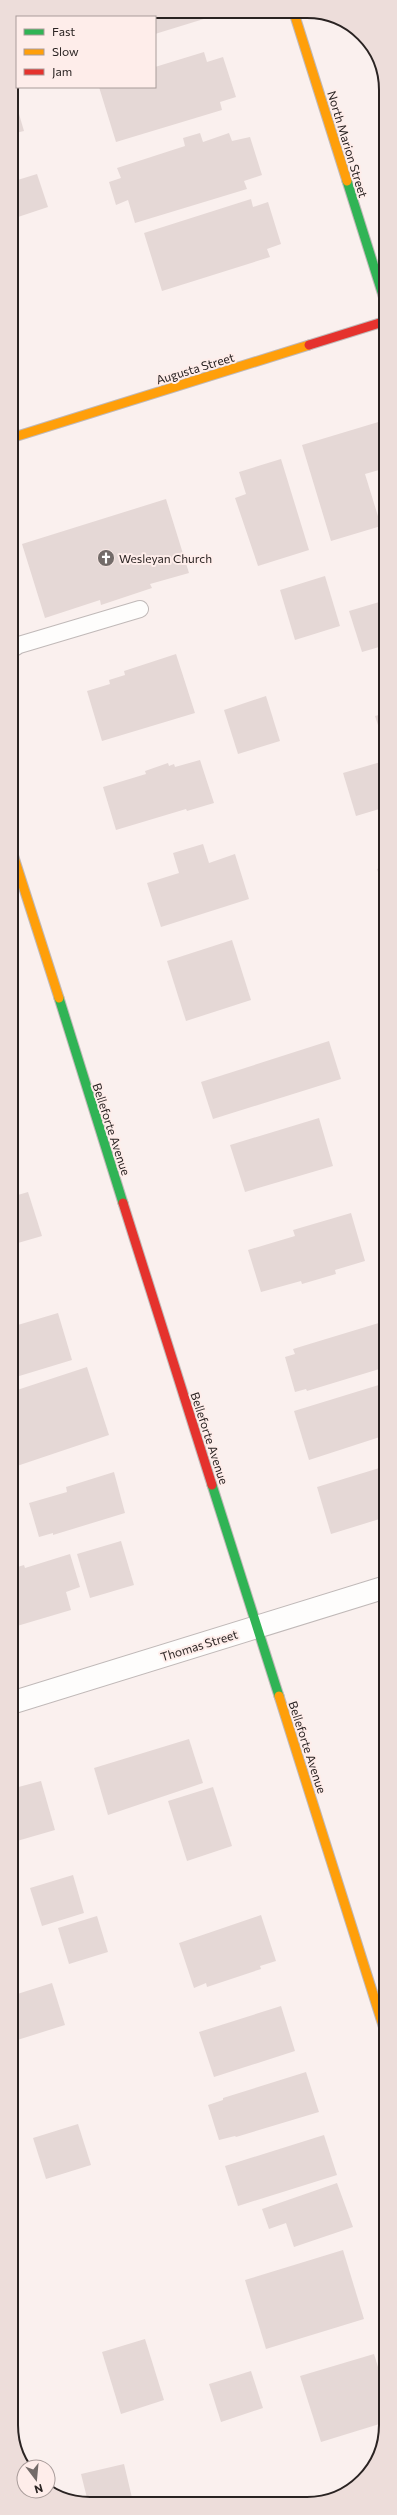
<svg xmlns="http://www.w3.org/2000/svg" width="397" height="2515" viewBox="0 0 397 2515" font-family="Commissioner,sans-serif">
  <rect width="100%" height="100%" fill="#faf0ee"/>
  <!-- building -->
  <g fill="#e5d8d6">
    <path d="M 95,11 L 205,12 L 207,18 L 155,34 L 155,17 L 97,17 Z"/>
    <path d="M 204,52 L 207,62 L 223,57 L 236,97 L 220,102 L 222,110 L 116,142 L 99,87 L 155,87 L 155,67 Z"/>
    <path d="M 15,69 L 17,85 L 12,87 L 14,74 Z"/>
    <path d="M 14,97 L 24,131 L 11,134 L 11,98 Z"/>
    <path d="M 200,133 L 203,142 L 229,133 L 232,141 L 250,137 L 262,175 L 244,181 L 247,189 L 135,223 L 128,200 L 116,205 L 109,182 L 121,178 L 117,168 L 185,146 L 183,138 Z"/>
    <path d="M 37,174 L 48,207 L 15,218 L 11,206 L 11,182 Z"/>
    <path d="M 251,199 L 253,207 L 268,202 L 281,244 L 267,249 L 270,257 L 162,291 L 144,233 Z"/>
    <path d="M 385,420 L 386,468 L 365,474 L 381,526 L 331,541 L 302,445 Z"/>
    <path d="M 281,459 L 309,550 L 258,566 L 235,498 L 246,494 L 239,472 Z"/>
    <path d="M 166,499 L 189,573 L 150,584 L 152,588 L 101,605 L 100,600 L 45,618 L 22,544 Z"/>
    <path d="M 325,576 L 340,626 L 295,640 L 280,590 Z"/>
    <path d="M 386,600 L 386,645 L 362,652 L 349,611 Z"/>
    <path d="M 176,654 L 195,713 L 102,741 L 87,691 L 110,684 L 109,680 L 125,675 L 124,671 Z"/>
    <path d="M 266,696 L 280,741 L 238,754 L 224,710 Z"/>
    <path d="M 386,713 L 386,749 L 375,716 Z"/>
    <path d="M 200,760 L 214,803 L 187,811 L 186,809 L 116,830 L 103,787 L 146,774 L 145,771 L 168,763 L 169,766 L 174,764 L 175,767 Z"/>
    <path d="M 384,761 L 386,807 L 356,816 L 343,773 Z"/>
    <path d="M 203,844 L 209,863 L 235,854 L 249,899 L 161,927 L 147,883 L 179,873 L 173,853 Z"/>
    <path d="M 386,866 L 386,896 L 377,869 Z"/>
    <path d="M 232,940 L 251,1000 L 186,1021 L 167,961 Z"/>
    <path d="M 329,1041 L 341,1079 L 213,1119 L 201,1082 Z"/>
    <path d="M 319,1118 L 333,1166 L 245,1192 L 230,1145 Z"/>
    <path d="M 28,1192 L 42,1236 L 11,1245 L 11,1197 Z"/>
    <path d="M 351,1213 L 365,1261 L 335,1270 L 336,1274 L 302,1284 L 301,1281 L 261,1292 L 248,1250 L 295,1236 L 293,1230 Z"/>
    <path d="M 58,1313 L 72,1360 L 16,1377 L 15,1375 L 11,1376 L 11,1327 Z"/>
    <path d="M 382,1322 L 386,1330 L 386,1367 L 307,1391 L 306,1389 L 295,1392 L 285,1357 L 295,1354 L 293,1349 Z"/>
    <path d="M 87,1367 L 109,1435 L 11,1468 L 11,1392 Z"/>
    <path d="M 382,1384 L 386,1397 L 386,1435 L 309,1460 L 294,1411 Z"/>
    <path d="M 386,1466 L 386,1517 L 331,1534 L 317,1487 Z"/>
    <path d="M 114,1472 L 125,1513 L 53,1535 L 53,1533 L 39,1537 L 29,1503 L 67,1492 L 66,1487 Z"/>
    <path d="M 121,1541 L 134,1585 L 90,1598 L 77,1554 Z"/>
    <path d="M 70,1554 L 80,1587 L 66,1592 L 71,1610 L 17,1626 L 19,1629 L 11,1631 L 11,1569 L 24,1565 L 25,1568 Z"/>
    <path d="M 189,1739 L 203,1783 L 108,1815 L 94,1768 Z"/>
    <path d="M 41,1781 L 55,1830 L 17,1841 L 11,1822 L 11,1789 Z"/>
    <path d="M 213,1787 L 232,1846 L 187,1861 L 168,1801 Z"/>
    <path d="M 73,1875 L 84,1913 L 42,1926 L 30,1888 Z"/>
    <path d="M 261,1915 L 276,1961 L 260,1966 L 261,1969 L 207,1987 L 206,1983 L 194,1988 L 179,1943 Z"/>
    <path d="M 97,1916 L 108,1952 L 69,1964 L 58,1928 Z"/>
    <path d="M 52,1983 L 65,2025 L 11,2042 L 11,1996 Z"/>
    <path d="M 281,2006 L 295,2051 L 214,2077 L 199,2032 Z"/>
    <path d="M 306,2072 L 319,2112 L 236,2137 L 235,2136 L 219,2140 L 208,2105 L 223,2100 L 223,2098 Z"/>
    <path d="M 78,2124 L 91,2165 L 46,2179 L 33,2138 Z"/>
    <path d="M 324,2135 L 337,2175 L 238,2206 L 225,2166 Z"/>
    <path d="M 337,2183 L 353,2227 L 294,2247 L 286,2223 L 269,2229 L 262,2209 Z"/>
    <path d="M 343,2250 L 364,2319 L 266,2349 L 245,2280 Z"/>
    <path d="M 145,2339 L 164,2400 L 121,2414 L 102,2352 Z"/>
    <path d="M 374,2354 L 386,2393 L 386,2422 L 321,2442 L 300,2376 Z"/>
    <path d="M 251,2371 L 263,2408 L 221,2422 L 209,2384 Z"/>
    <path d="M 124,2464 L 133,2502 L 88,2502 L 81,2474 Z"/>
  </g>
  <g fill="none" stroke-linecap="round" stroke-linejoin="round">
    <!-- lane casing -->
    <g stroke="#c0b9b8" stroke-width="18">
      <path id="lane" d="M 11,650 L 19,645 L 140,609"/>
    </g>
    <!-- street casing -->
    <g stroke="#c0b9b8" stroke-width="24">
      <path id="street" d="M 11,1703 L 386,1587"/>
    </g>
    <!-- fast casing -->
    <g stroke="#c0b9b8" stroke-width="11">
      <g id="fast">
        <path d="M 347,181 L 386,305"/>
        <path d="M 59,998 L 123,1203"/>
        <path d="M 212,1485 L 279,1696"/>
      </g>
    </g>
    <!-- slow casing -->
    <g stroke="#c0b9b8" stroke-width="11">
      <g id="slow">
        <path d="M 294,13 L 347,181"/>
        <path d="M 11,438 L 309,345"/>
        <path d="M 11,848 L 59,998"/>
        <path d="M 279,1696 L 386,2035"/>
      </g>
    </g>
    <!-- jam casing -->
    <g stroke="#c0b9b8" stroke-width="11">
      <g id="jam">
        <path d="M 309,345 L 386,321"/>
        <path d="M 123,1203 L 212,1485"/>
      </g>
    </g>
    <!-- lane -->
    <use href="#lane" stroke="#fefdfc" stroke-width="16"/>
    <!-- street -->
    <use href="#street" stroke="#fefdfc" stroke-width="22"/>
    <!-- fast -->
    <use href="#fast" stroke="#30b455" stroke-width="9"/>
    <!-- slow -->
    <use href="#slow" stroke="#ff9f0a" stroke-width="9"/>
    <!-- jam -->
    <use href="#jam" stroke="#e5322d" stroke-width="9"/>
  </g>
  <!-- icons -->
  <defs>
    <g id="church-disc" transform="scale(0.9)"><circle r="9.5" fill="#736b69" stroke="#feedea"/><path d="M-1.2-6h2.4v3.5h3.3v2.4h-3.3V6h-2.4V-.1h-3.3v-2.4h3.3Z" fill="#fff"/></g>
  </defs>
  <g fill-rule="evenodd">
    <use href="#church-disc" x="106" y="558"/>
  </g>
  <g text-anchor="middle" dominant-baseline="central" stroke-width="4" stroke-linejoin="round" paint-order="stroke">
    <!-- street labels -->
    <g font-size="12" fill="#2a2322" stroke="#feedea">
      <text transform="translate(348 144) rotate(73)">North Marion Street</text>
      <text transform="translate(195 368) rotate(-17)">Augusta Street</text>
      <text transform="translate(112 1129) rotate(72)">Belleforte Avenue</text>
      <text transform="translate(210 1438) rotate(72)">Belleforte Avenue</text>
      <text transform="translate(199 1645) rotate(-17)">Thomas Street</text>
      <text transform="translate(308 1747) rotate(72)">Belleforte Avenue</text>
    </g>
    <!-- poi labels -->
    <g font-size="12" fill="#2a2322" stroke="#feedea" text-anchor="start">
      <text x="119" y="558">Wesleyan Church</text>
    </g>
  </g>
  <!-- crop -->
  <path d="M0 0H397V2515H0ZM90 18H307A72 72 0 0 1 379 90V2425A72 72 0 0 1 307 2497H90A72 72 0 0 1 18 2425V90A72 72 0 0 1 90 18Z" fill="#edddda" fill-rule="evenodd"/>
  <path fill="none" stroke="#2a2322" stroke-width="2" d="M90 18H307A72 72 0 0 1 379 90V2425A72 72 0 0 1 307 2497H90A72 72 0 0 1 18 2425V90A72 72 0 0 1 90 18Z"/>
  <!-- legend -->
  <rect x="16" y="16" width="140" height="72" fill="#feedea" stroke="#a99c9a"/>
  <rect x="24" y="29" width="20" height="6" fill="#30b455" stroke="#a99c9a"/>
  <text x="52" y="36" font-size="12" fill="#2a2322">Fast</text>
  <rect x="24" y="49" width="20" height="6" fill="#ff9f0a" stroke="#a99c9a"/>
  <text x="52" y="56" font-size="12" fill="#2a2322">Slow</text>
  <rect x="24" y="69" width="20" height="6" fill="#e5322d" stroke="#a99c9a"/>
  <text x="52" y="76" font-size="12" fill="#2a2322">Jam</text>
  <!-- north arrow -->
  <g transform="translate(36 2479) rotate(164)"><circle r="19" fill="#feedea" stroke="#a99c9a"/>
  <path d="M0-3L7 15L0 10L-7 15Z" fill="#736b69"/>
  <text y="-6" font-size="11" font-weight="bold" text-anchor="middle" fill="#2a2322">N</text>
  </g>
</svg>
